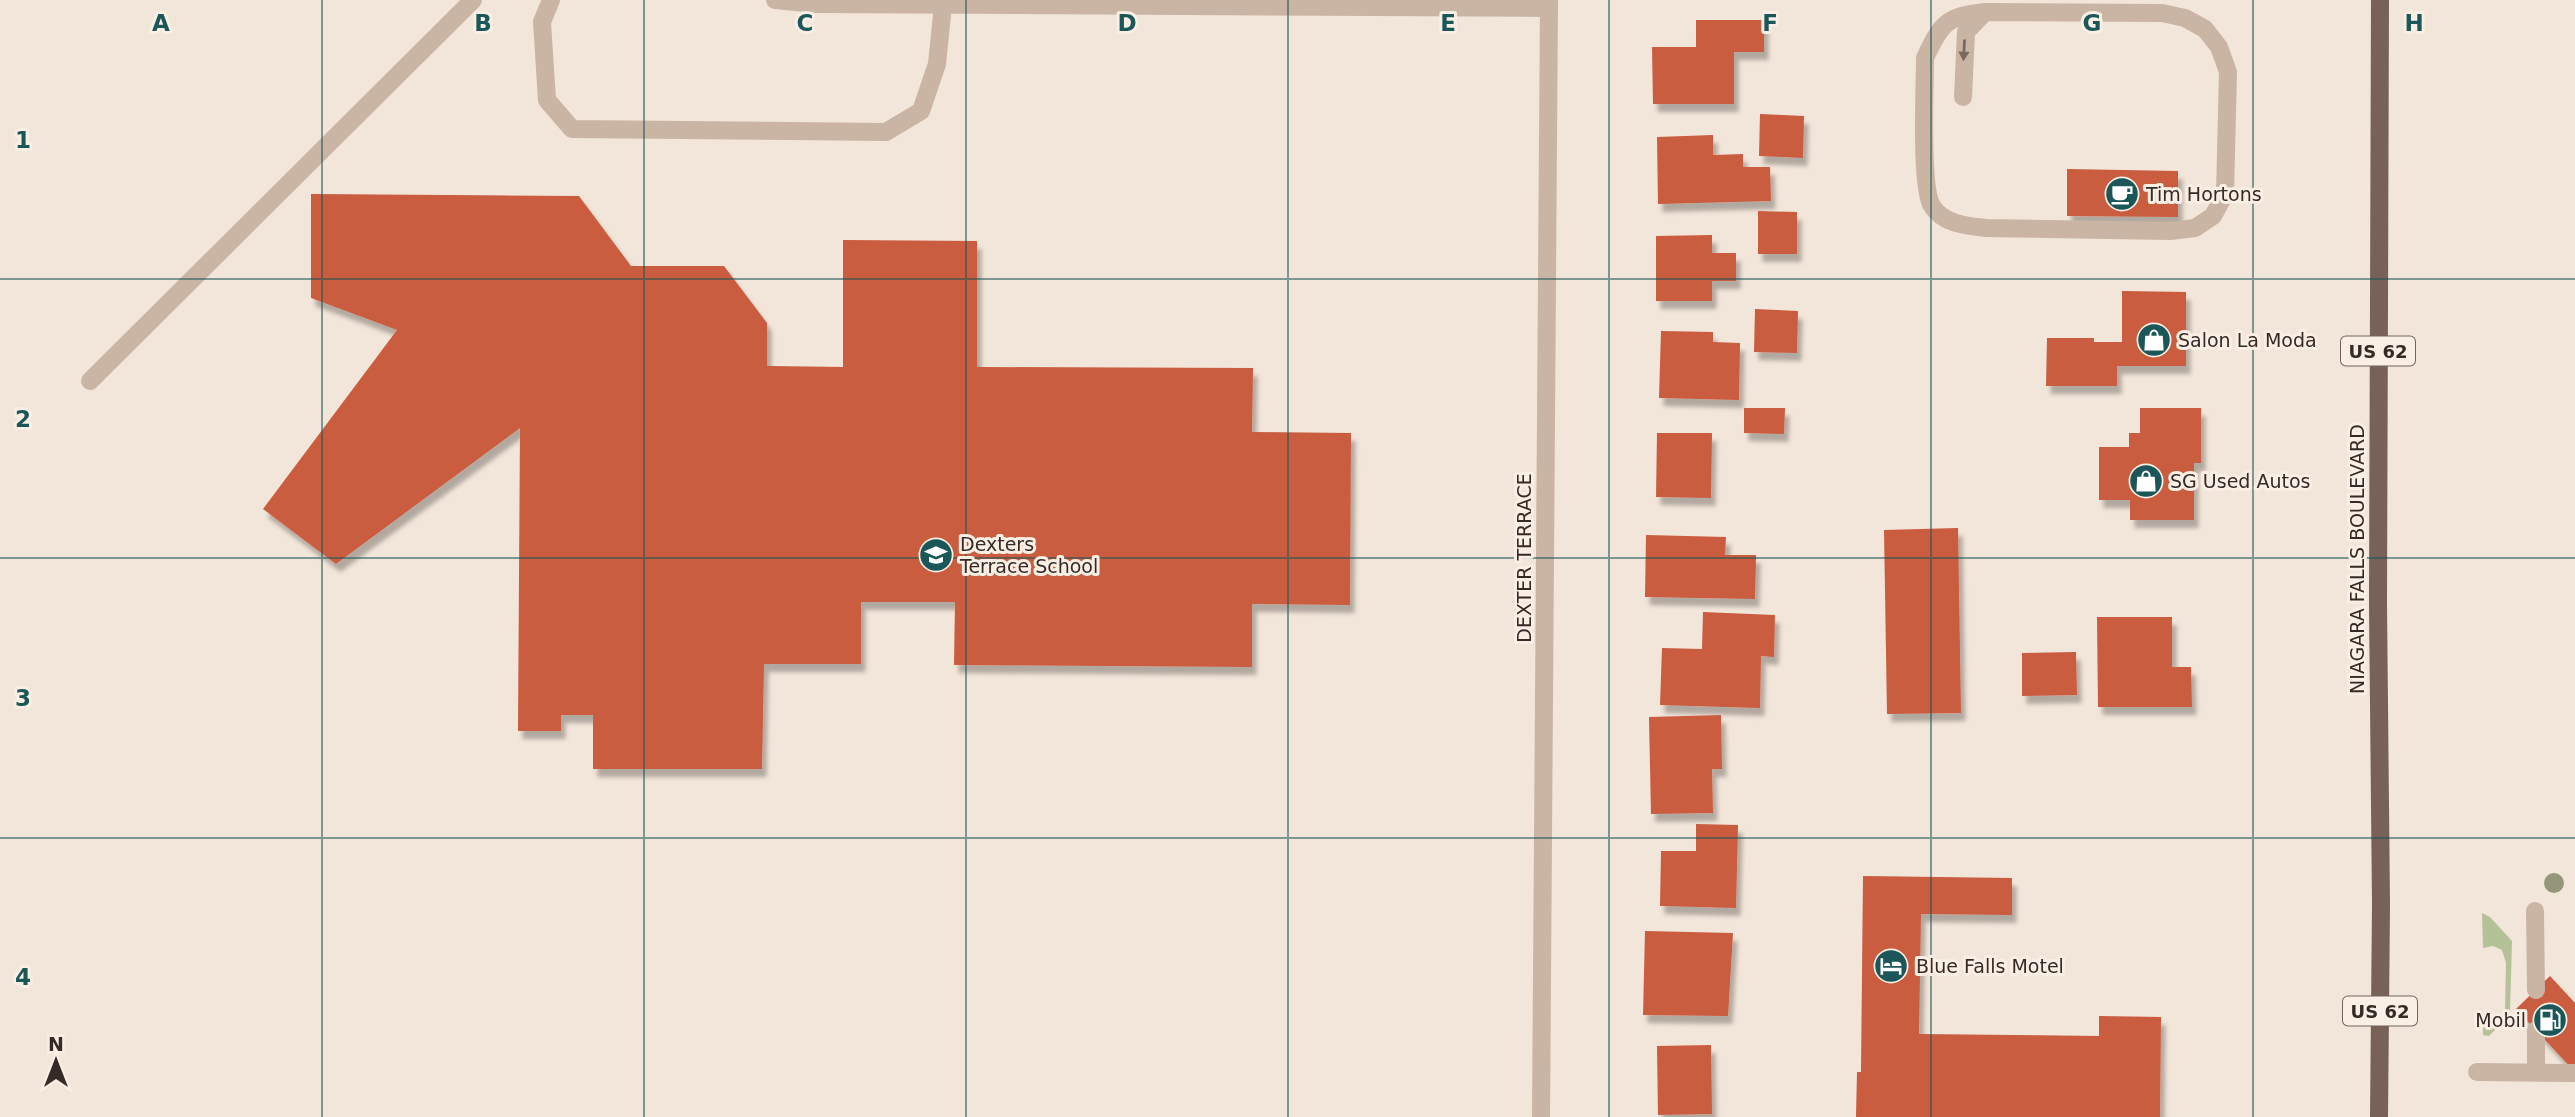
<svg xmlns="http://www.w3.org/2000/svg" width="2575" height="1117" viewBox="0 0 2575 1117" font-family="'DejaVu Sans',sans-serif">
  <defs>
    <filter id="shadow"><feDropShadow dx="4.5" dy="8" stdDeviation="2" flood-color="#0004"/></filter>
  </defs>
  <rect width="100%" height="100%" fill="#f2e5d9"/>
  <!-- green -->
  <path fill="#b5c198" d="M 2482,913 L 2490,917 L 2512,941 L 2510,1012 L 2507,1018 L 2489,1036 L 2483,1035 L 2483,1018 L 2492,1021 L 2505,1013 L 2506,963 L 2502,950 L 2493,946 L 2483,948 Z"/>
  <!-- building -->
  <g fill="#ca5b3f" filter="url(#shadow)">
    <path d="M 1696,20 L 1764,20 L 1764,52 L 1734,52 L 1734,104 L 1653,104 L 1652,47 L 1696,47 Z"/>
    <path d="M 1760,114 L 1804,116 L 1803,158 L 1759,156 Z"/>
    <path d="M 1713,135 L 1713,155 L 1743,154 L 1743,167 L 1770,167 L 1771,201 L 1658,204 L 1657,137 Z"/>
    <path d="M 2067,169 L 2178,171 L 2178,217 L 2067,216 Z"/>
    <path d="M 311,194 L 579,196 L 631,266 L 724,266 L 767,323 L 767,366 L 843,367 L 843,240 L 977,241 L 977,367 L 1253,368 L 1252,432 L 1351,433 L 1350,605 L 1252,604 L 1252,667 L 954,665 L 955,602 L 861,602 L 861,664 L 764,664 L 762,769 L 593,769 L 593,715 L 561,715 L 561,731 L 518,731 L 520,428 L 336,564 L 263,509 L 397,330 L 311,298 Z"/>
    <path d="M 1758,211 L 1797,212 L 1797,254 L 1758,254 Z"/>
    <path d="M 1712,235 L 1712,253 L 1736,253 L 1736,281 L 1712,281 L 1712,301 L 1656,301 L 1656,236 Z"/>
    <path d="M 2122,291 L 2186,292 L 2186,366 L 2117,366 L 2117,386 L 2046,386 L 2047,338 L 2094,338 L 2094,342 L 2122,342 Z"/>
    <path d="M 1755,309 L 1798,311 L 1797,353 L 1754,352 Z"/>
    <path d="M 1661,331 L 1713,332 L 1713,342 L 1740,343 L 1739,400 L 1659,398 Z"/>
    <path d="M 1744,408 L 1785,408 L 1784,434 L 1744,433 Z"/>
    <path d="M 2140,408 L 2201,408 L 2201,463 L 2194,463 L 2194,520 L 2130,520 L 2130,500 L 2099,500 L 2099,447 L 2129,447 L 2129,433 L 2140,433 Z"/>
    <path d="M 1657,433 L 1712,433 L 1711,498 L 1656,497 Z"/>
    <path d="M 1958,528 L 1961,713 L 1887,714 L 1884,530 Z"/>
    <path d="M 1646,535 L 1726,537 L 1725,555 L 1756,555 L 1755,599 L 1645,597 Z"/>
    <path d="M 1703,612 L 1775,615 L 1774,657 L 1761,656 L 1760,708 L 1660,705 L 1662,648 L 1702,649 Z"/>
    <path d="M 2097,617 L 2172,617 L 2172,667 L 2191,667 L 2192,707 L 2098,707 Z"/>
    <path d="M 2076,652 L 2077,695 L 2022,696 L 2022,653 Z"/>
    <path d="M 1721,715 L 1722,769 L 1712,769 L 1713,813 L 1651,814 L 1649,717 Z"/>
    <path d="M 1696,824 L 1738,825 L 1736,908 L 1660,906 L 1661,851 L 1696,851 Z"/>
    <path d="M 1863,876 L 2012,878 L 2012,915 L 1921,914 L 1919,1034 L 2099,1036 L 2099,1016 L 2161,1017 L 2160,1117 L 1856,1117 L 1857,1072 L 1861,1072 Z"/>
    <path d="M 1645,931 L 1733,933 L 1728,1016 L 1643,1015 Z"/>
    <path d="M 2550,976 L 2575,1003 L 2575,1072 L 2516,1009 Z"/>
    <path d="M 1711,1045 L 1712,1114 L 1658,1115 L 1657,1046 Z"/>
  </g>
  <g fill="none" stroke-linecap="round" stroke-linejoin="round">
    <!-- lane -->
    <g stroke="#cab4a4" stroke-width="18">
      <path d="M 551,0 L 542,22 L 547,100 L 572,129 L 886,132 L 921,111 L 937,64 L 943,5"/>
      <path d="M 1985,12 L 2162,13 L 2185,18 L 2205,29 L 2219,47 L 2228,72 L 2225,194 L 2213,216 L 2195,228 L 2170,231 L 1986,228 C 1967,226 1943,224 1932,206 C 1920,187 1925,86 1925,58 C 1941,23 1947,16 1985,12 Z"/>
      <path d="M 1963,97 L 1966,32 L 1985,12"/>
      <path d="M 90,381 L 473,0"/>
      <path d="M 2535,911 L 2536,990"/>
      <path d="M 2536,1030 L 2536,1072"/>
      <path d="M 2477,1072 L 2575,1073"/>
    </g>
    <!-- street -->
    <g stroke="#cab4a4" stroke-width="18">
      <path d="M 775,0 L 816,4 L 1549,8"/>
      <path d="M 1541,1117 L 1549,0"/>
    </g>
    <!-- primary -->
    <path stroke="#786157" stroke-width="18" d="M 2379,1117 L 2381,905 L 2378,604 L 2380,0"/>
  </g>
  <!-- trees -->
  <circle fill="#939678" cx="2554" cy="883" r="10"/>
  <!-- one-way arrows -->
  <defs><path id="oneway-solid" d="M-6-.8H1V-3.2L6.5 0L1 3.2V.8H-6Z" transform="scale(1.75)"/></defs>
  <use fill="#79685f" href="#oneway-solid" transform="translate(1964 50) rotate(93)"/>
  <!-- grid -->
  <path fill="none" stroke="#1b5658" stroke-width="2" stroke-opacity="0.55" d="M 322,0 L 322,1117M 644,0 L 644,1117M 966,0 L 966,1117M 1288,0 L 1288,1117M 1609,0 L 1609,1117M 1931,0 L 1931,1117M 2253,0 L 2253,1117M 0,279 L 2575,279M 0,558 L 2575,558M 0,838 L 2575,838"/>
  <!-- icons -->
  <defs>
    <g id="cafe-disc" transform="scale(1.75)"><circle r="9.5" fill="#1b5658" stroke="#faefe5"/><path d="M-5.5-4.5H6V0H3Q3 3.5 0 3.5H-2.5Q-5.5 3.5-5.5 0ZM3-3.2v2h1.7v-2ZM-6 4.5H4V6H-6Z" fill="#fff"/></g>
    <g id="shop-disc" transform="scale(1.75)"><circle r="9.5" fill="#1b5658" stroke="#faefe5"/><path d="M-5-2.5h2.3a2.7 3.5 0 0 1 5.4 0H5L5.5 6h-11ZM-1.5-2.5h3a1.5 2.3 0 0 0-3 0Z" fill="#fff"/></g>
    <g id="school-disc" transform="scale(1.75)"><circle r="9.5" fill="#1b5658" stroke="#faefe5"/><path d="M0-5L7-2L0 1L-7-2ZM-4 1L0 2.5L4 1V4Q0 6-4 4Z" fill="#fff"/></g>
    <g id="hotel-disc" transform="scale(1.75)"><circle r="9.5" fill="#1b5658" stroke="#faefe5"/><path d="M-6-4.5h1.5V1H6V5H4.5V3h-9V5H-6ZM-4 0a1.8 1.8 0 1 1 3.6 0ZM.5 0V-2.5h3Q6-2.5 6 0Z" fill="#fff"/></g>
    <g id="fuel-disc" transform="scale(1.75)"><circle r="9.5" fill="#1b5658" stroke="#faefe5"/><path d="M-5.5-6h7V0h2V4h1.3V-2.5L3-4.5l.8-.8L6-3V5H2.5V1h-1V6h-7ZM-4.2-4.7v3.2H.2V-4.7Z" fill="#fff"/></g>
  </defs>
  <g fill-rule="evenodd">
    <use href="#cafe-disc" x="2122" y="194"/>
    <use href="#shop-disc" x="2154" y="340"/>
    <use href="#shop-disc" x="2146" y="481"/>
    <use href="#school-disc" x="936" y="555"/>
    <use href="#hotel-disc" x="1891" y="966"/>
    <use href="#fuel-disc" x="2550" y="1020"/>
  </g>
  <g text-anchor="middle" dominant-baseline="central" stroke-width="6" stroke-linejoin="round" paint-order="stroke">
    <!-- shield labels -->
    <g fill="#faefe5" stroke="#71655f" stroke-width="2">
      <rect x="2341" y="336.5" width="74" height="29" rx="5"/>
      <rect x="2343" y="996.5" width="74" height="29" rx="5"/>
    </g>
    <g font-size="18" font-weight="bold" fill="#362a26">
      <text x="2378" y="351">US 62</text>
      <text x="2380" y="1011">US 62</text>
    </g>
    <!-- poi labels -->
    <g font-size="19" fill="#362a26" stroke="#faefe5" text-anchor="start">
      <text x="2146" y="194">Tim Hortons</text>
      <text x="2178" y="340">Salon La Moda</text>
      <text x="2170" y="481">SG Used Autos</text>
      <text x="960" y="544">Dexters<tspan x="960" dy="22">Terrace School</tspan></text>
      <text x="1916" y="966">Blue Falls Motel</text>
      <text x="2526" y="1020" text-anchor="end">Mobil</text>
    </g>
    <!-- street labels -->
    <g font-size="19" fill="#362a26" stroke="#faefe5">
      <text transform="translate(1524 558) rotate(-90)">DEXTER TERRACE</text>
      <text transform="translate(2357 559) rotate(-90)">NIAGARA FALLS BOULEVARD</text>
    </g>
  </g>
  <g font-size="23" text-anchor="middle" font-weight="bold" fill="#1b5658" stroke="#faefe5" stroke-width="6" stroke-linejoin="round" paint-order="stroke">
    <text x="161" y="31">A</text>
    <text x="483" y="31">B</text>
    <text x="805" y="31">C</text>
    <text x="1127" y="31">D</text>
    <text x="1448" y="31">E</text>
    <text x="1770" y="31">F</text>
    <text x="2092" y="31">G</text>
    <text x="2414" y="31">H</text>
    <text x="23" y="148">1</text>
    <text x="23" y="427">2</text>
    <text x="23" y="706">3</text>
    <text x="23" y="985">4</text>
  </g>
  <!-- north arrow -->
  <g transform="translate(56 1061)" stroke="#faefe5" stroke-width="5" paint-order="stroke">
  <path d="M0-5L12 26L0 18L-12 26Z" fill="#362a26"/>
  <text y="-10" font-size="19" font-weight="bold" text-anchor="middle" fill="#362a26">N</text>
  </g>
</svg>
